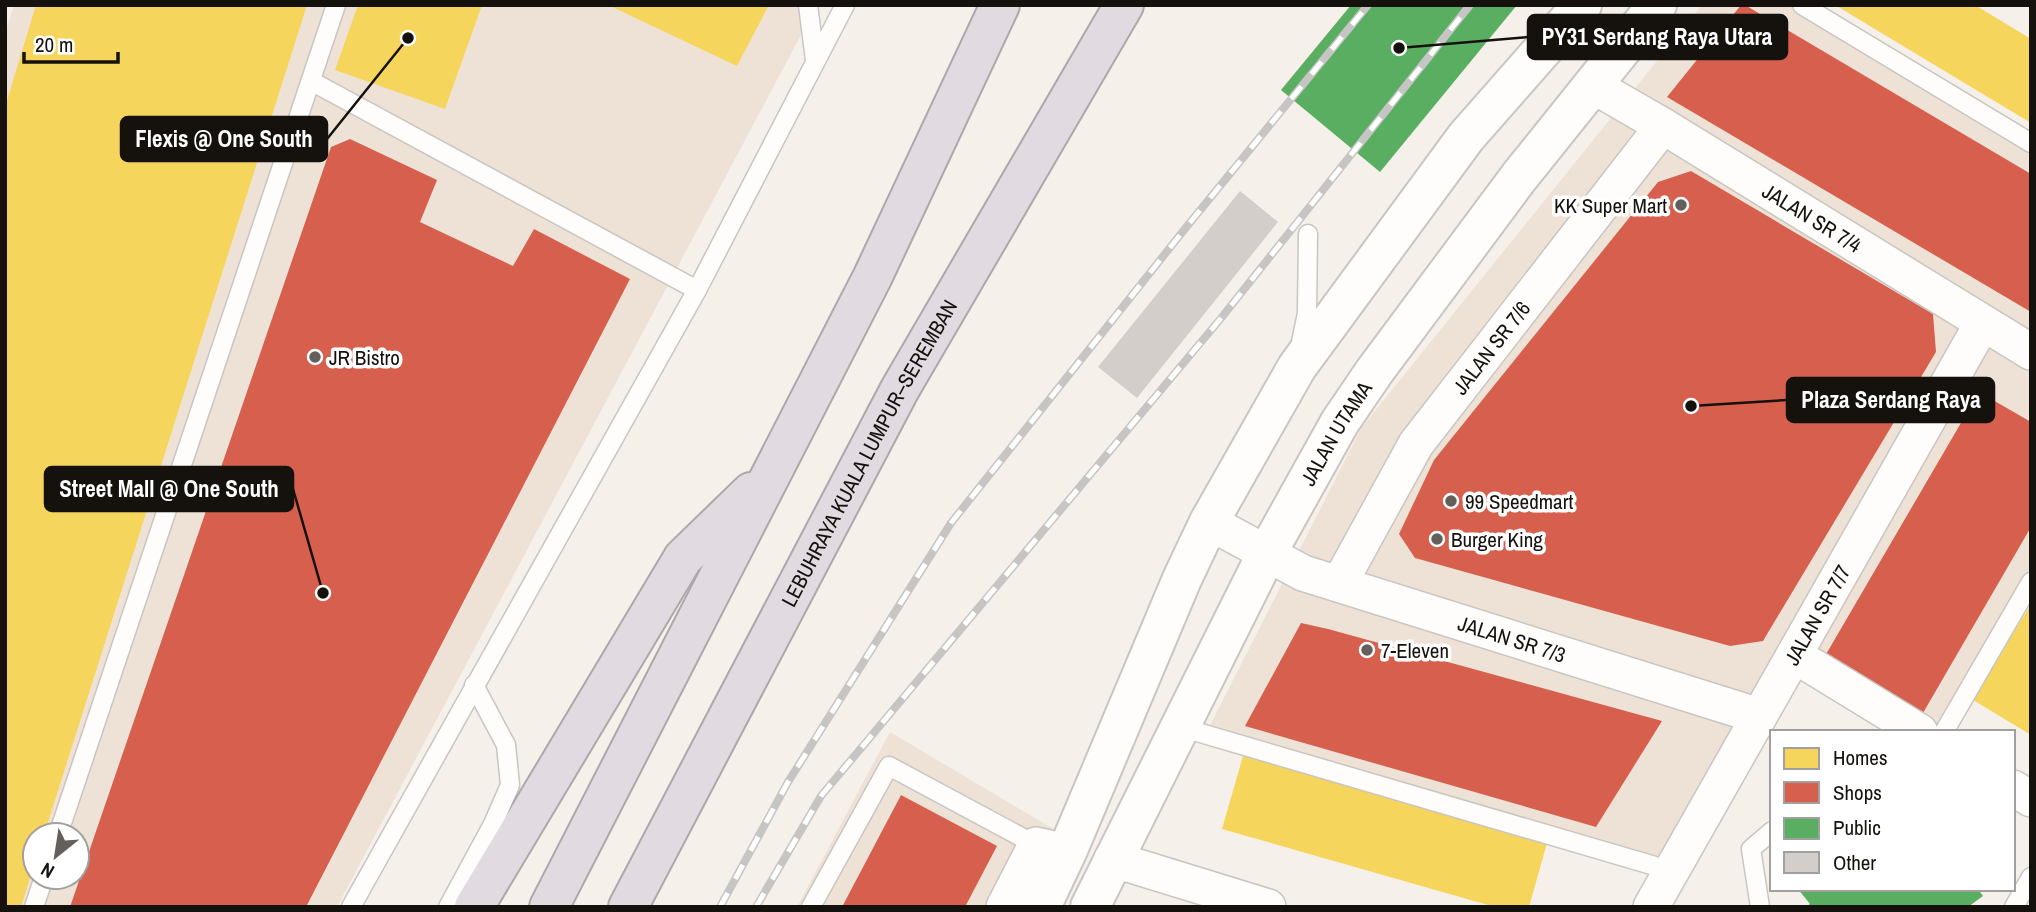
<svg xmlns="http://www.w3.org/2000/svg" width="2036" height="912" viewBox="0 0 2036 912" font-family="'Archivo Narrow',sans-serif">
  <rect width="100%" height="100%" fill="#f6f0ea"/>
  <!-- built -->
  <g fill="#eee2d7" fill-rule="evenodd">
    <path d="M 14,5 L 817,5 L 337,907 L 5,907 L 5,33 ZM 35,835 L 77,835 L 77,877 L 35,877 Z"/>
    <path d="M 1702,5 L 1816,5 L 2031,140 L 2031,586 L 1948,732 L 1916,732 L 1803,665 L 1684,874 L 1202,741 L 1362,427 Z"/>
    <path d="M 890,732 L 1067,837 L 1030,907 L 797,907 Z"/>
  </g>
  <!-- homes -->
  <g fill="#f6d55c">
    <path d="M 36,5 L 307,5 L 44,835 L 35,835 L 35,862 L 21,907 L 5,907 L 5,107 Z"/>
    <path d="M 358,5 L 482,5 L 445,109 L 335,70 Z"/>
    <path d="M 608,5 L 769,5 L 737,66 Z"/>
    <path d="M 1835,5 L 1975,5 L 2031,39 L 2031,123 Z"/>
    <path d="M 2031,604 L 2031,735 L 1973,700 Z"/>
    <path d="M 1243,756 L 1547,843 L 1529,907 L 1495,907 L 1222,829 Z"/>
  </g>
  <!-- shops -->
  <g fill="#d6604d">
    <path d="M 1741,5 L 1745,5 L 2031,174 L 2031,312 L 1667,97 Z"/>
    <path d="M 350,139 L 437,180 L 420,222 L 513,266 L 534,229 L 630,279 L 306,907 L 70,907 L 331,147 Z"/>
    <path d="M 1691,171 L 1933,314 L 1936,352 L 1763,641 L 1730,646 L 1415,558 L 1399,534 L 1434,460 L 1658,182 Z"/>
    <path d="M 1979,392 L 2031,422 L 2031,527 L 1916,725 L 1818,668 Z"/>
    <path d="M 1301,623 L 1328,629 L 1662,721 L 1596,827 L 1245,726 Z"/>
    <path d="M 901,795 L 997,846 L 965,907 L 842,907 Z"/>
  </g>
  <!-- public -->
  <g fill="#5aae61">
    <path d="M 1351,5 L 1517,5 L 1380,172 L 1281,90 Z"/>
    <path d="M 1798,889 L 1978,889 L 1983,896 L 1968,907 L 1806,907 L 1810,904 Z"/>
  </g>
  <!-- building -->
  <path fill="#d3ceca" d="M 1240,191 L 1278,222 L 1137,398 L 1098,367 Z"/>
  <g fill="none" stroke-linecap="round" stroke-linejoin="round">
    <!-- lane casing -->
    <g stroke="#c9c5c0" stroke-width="21">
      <g id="lane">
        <path d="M 808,5 L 815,60"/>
        <path d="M 1802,5 L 2031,143"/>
        <path d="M 311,81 L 697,290"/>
        <path d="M 1300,347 L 1307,313 L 1308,234"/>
        <path d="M 1180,727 L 1672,871"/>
        <path d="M 1944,732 L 2031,582"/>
        <path d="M 58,835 L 336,5"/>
        <path d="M 34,907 L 44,877"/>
        <path d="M 351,907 L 697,290 L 845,5"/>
        <path d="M 448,907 L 493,824 L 510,785 L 506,745 L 474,685"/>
        <path d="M 811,907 L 889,766 L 1036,845"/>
        <path d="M 1760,907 L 1751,849 L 1772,831"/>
        <path d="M 2014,907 L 2031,877"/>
      </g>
    </g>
    <!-- street casing -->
    <g stroke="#c9c5c0" stroke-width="38">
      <g id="street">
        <path id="s1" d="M 1592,85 L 1663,126 L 2031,352"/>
        <path id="s2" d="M 1209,522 L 1303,573 L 1759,716"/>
        <path id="s3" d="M 1339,584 L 1416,444 L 1663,126"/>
        <path d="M 1794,655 L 1920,732"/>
        <path d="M 2013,788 L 2031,799"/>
        <path d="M 1112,859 L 1268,907"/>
        <path d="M 1004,907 L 1036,845 L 1067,852"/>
        <path id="s4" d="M 1651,907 L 1982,324"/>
      </g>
    </g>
    <!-- secondary casing -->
    <g stroke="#c9c5c0" stroke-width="42">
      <g id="secondary">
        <path d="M 1041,907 L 1067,852 L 1182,579 L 1209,522 L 1297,367 L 1466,137 L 1582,5"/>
        <path id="s5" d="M 1090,907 L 1267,553 L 1340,422 L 1374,372 L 1519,177 L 1657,5"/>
      </g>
    </g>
    <!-- highway casing -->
    <g stroke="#afa6aa" stroke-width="42">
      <g id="highway">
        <path d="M 474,907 L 683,558 L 751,492"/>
        <path d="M 549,907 L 873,276 L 1000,5"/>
        <path id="s6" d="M 628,907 L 900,389 L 1124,5"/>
      </g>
    </g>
    <!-- lane -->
    <use href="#lane" stroke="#fefdfc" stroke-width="18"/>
    <!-- street -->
    <use href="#street" stroke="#fefdfc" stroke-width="35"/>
    <!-- secondary -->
    <use href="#secondary" stroke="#fefdfc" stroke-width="38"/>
    <!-- highway -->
    <use href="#highway" stroke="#e1dae0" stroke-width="38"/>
    <!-- rail casing -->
    <g stroke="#c6c5c4" stroke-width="8">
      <g id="rail">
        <path d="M 720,907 L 788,782 L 951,523 L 1188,225 L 1368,5"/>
        <path d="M 756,907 L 821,796 L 1222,317 L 1470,5"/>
      </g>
    </g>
    <!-- rail -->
    <use href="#rail" stroke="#fff" stroke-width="5" stroke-dasharray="16" stroke-linecap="butt"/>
  </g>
  <!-- markers -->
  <g fill="#645f5a" stroke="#fff" stroke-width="2.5">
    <circle cx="1681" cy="205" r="7"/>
    <circle cx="315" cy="357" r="7"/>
    <circle cx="1451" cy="501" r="7"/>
    <circle cx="1437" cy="539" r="7"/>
    <circle cx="1367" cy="650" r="7"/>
  </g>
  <g text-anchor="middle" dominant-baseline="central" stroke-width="7" stroke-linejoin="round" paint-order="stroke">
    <!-- poi labels -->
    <g font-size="21" fill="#15110d" stroke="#fff" text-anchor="start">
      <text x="1667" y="205" text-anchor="end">KK Super Mart</text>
      <text x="329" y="357">JR Bistro</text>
      <text x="1465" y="501">99 Speedmart</text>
      <text x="1451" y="539">Burger King</text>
      <text x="1381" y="650">7-Eleven</text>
    </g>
    <!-- street labels -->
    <g font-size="21" fill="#15110d" stroke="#fff">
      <text stroke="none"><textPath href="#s1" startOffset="257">JALAN SR 7/4</textPath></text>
      <text stroke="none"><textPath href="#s3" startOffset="282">JALAN SR 7/6</textPath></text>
      <text stroke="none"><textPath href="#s5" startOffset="534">JALAN UTAMA</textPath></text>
      <text stroke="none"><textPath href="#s6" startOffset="514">LEBUHRAYA KUALA LUMPUR–SEREMBAN</textPath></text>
      <text stroke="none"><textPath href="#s4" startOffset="336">JALAN SR 7/7</textPath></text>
      <text stroke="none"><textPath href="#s2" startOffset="326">JALAN SR 7/3</textPath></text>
    </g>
  </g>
  <!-- callouts -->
  <path fill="none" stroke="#15110d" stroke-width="2.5" d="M1399 48L1528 37M408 38L327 139M1691 406L1787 400M323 593L293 489"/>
  <g fill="#15110d" stroke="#fff" stroke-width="2.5">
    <circle cx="1399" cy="48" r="7"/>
    <circle cx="408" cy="38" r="7"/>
    <circle cx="1691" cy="406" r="7"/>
    <circle cx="323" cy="593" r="7"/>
  </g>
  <g fill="#15110d" stroke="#15110d" stroke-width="2.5">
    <rect x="1528" y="15" width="259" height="44" rx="7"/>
    <rect x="121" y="117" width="206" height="44" rx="7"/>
    <rect x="1787" y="378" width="207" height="44" rx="7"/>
    <rect x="45" y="467" width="248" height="44" rx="7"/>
  </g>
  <g font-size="23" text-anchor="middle" font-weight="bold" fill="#fff">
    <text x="1657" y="45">PY31 Serdang Raya Utara</text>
    <text x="224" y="147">Flexis @ One South</text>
    <text x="1891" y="408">Plaza Serdang Raya</text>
    <text x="169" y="497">Street Mall @ One South</text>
  </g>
  <!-- border -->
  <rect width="2036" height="912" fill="none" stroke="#15110d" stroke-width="14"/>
  <!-- legend -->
  <rect x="1770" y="730" width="245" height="161" fill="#ffffff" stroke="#a1a09e" stroke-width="2"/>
  <rect x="1784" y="748" width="35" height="21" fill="#f6d55c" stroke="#a1a09e" stroke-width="2"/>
  <text x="1833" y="765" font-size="21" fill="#15110d">Homes</text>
  <rect x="1784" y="782" width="35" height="21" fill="#d6604d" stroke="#a1a09e" stroke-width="2"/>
  <text x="1833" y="800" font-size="21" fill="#15110d">Shops</text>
  <rect x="1784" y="818" width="35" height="21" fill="#5aae61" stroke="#a1a09e" stroke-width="2"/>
  <text x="1833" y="835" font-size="21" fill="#15110d">Public</text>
  <rect x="1784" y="852" width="35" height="21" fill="#d3ceca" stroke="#a1a09e" stroke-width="2"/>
  <text x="1833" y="870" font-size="21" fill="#15110d">Other</text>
  <!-- north arrow -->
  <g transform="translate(56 856) rotate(210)"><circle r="33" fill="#ffffff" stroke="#a1a09e" stroke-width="2"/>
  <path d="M0-5L12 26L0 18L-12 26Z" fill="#645f5a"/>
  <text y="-10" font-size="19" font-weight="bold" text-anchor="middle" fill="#15110d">N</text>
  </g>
  <!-- scale -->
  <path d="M24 52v10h94v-10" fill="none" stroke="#15110d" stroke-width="3.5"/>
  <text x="35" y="52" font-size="21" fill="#15110d" stroke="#ffffff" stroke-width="5" paint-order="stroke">20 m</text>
</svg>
